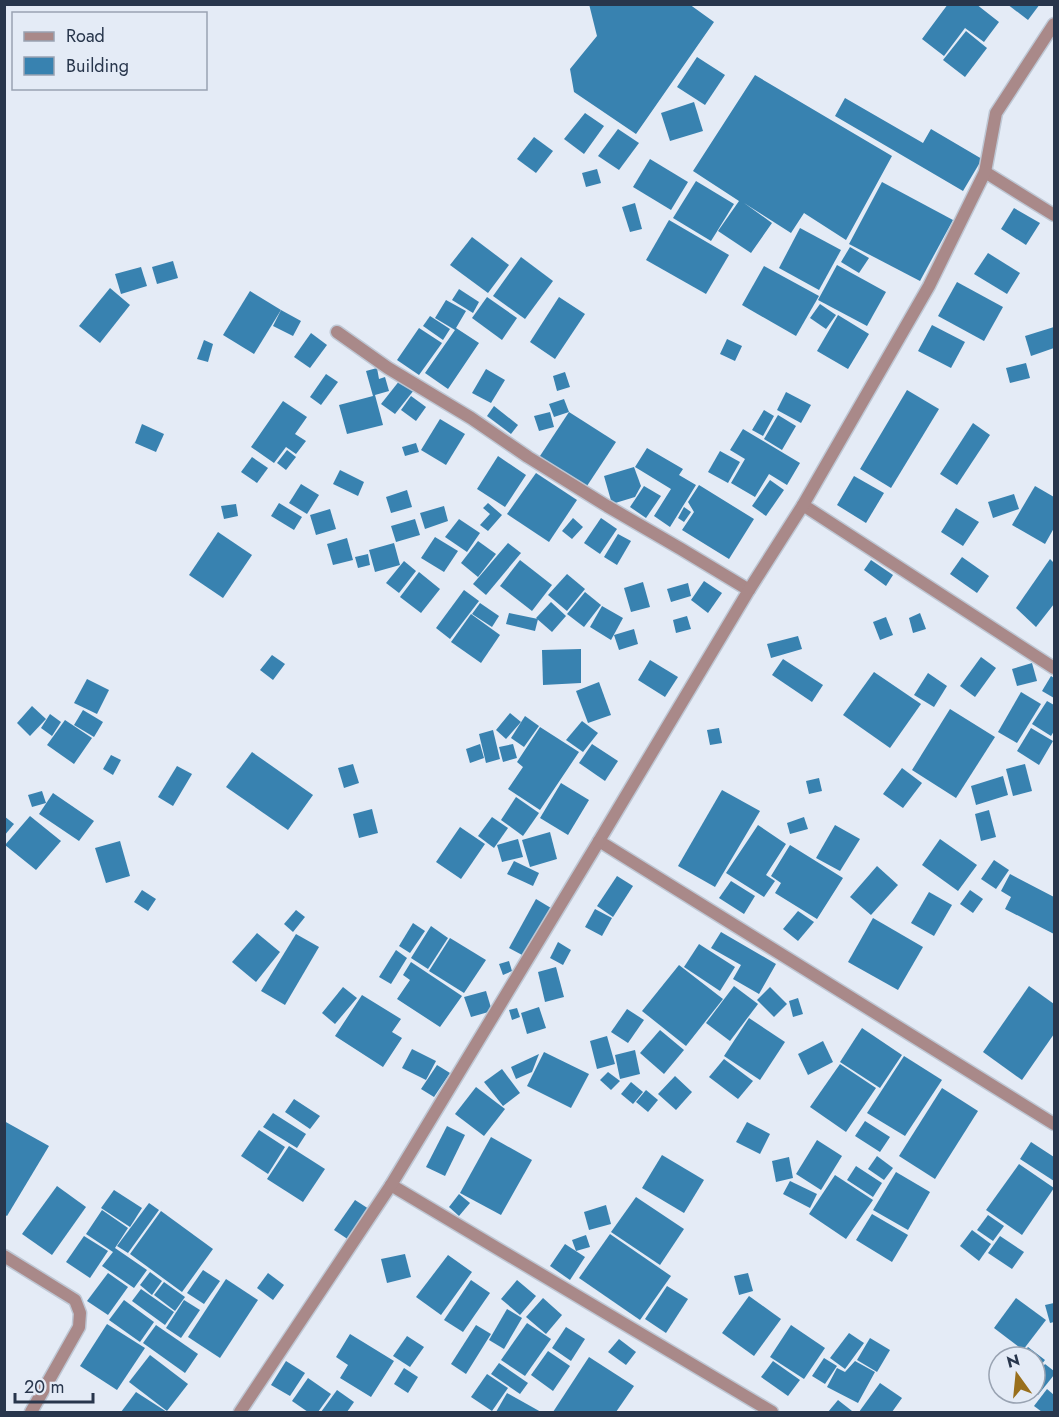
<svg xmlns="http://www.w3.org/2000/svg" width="1059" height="1417" viewBox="0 0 1059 1417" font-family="Jost,sans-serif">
  <rect width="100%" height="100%" fill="#e4ebf6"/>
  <!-- building -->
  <g fill="#3882b0">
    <path d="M 589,4 L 689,4 L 714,22 L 636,134 L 574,92 L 570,69 L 597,36 Z"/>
    <path d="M 948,4 L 976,4 L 999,22 L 984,42 L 965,28 L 944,56 L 922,39 Z"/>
    <path d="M 1007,4 L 1040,4 L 1028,20 Z"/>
    <path d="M 966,31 L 987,48 L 965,77 L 943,60 Z"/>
    <path d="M 697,57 L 725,75 L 705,105 L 677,87 Z"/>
    <path d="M 755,75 L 892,156 L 846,240 L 804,213 L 791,233 L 744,203 L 772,223 L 751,253 L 718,231 L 739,201 L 693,171 Z"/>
    <path d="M 845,98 L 923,143 L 931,129 L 982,159 L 963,191 L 835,116 Z"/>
    <path d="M 694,102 L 703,131 L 670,141 L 661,113 Z"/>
    <path d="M 585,113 L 604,126 L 584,154 L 564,139 Z"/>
    <path d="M 618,129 L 639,143 L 619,170 L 598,156 Z"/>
    <path d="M 534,137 L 553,151 L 536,173 L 517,159 Z"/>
    <path d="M 650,159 L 688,182 L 671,210 L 633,187 Z"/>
    <path d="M 597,169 L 601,183 L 586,187 L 582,173 Z"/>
    <path d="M 696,181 L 734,204 L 711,241 L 673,218 Z"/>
    <path d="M 882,182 L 953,220 L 920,281 L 849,244 Z"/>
    <path d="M 635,203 L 642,229 L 630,232 L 622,207 Z"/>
    <path d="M 1014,208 L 1040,223 L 1026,245 L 1001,229 Z"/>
    <path d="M 669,220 L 729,255 L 706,294 L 646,260 Z"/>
    <path d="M 800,228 L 841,250 L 819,290 L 779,268 Z"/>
    <path d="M 472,237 L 509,265 L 488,293 L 450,265 Z"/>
    <path d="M 850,247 L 869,258 L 859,273 L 841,262 Z"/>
    <path d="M 988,253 L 1020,273 L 1007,294 L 974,274 Z"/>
    <path d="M 521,257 L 553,281 L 525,319 L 493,296 Z"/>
    <path d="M 173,261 L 178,278 L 157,284 L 152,267 Z"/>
    <path d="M 837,265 L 886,292 L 867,326 L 818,300 Z"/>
    <path d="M 764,266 L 819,296 L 796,336 L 742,305 Z"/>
    <path d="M 141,267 L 147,286 L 121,294 L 115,274 Z"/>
    <path d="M 957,282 L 1003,307 L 984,341 L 938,316 Z"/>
    <path d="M 110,288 L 130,305 L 100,343 L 79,326 Z"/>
    <path d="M 459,289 L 479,302 L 473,313 L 452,300 Z"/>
    <path d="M 250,291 L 281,310 L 254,354 L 223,335 Z"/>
    <path d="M 487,297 L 517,318 L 502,340 L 472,318 Z"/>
    <path d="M 559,297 L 585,314 L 555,359 L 530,342 Z"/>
    <path d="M 446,300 L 466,311 L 456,328 L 479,343 L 448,389 L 425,373 L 455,330 L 435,318 Z"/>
    <path d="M 820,304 L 836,315 L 826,329 L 810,318 Z"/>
    <path d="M 281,310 L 301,321 L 293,336 L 273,326 Z"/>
    <path d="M 838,315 L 869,334 L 848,369 L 817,351 Z"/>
    <path d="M 430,316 L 450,329 L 443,340 L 423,326 Z"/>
    <path d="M 932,325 L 965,342 L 951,368 L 918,351 Z"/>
    <path d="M 1054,327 L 1054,348 L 1031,356 L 1025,336 Z"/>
    <path d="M 419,328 L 442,343 L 419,375 L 397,360 Z"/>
    <path d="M 311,333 L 327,345 L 310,368 L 294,357 Z"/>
    <path d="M 727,339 L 742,346 L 735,361 L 720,354 Z"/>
    <path d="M 204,340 L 213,344 L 208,362 L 197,359 Z"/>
    <path d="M 1026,363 L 1030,378 L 1010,383 L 1006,368 Z"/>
    <path d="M 377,368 L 379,379 L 385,377 L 389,391 L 375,395 L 383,425 L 347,434 L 339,405 L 373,396 L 366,371 Z"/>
    <path d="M 486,369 L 505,380 L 491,403 L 472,393 Z"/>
    <path d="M 565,372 L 570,387 L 557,391 L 553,376 Z"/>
    <path d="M 326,374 L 338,382 L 321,405 L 310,397 Z"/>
    <path d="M 400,380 L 414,390 L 395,414 L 381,404 Z"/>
    <path d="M 907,390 L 939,409 L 891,488 L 860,469 Z"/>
    <path d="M 786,392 L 811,405 L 801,423 L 777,410 Z"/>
    <path d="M 411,396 L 426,407 L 416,421 L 401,410 Z"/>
    <path d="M 564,399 L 569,412 L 554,417 L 549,404 Z"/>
    <path d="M 283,401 L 307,417 L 295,434 L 306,441 L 296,454 L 286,447 L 274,463 L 251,447 Z"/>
    <path d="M 494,406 L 518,425 L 511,434 L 487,416 Z"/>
    <path d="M 764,410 L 774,416 L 763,436 L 752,430 Z"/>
    <path d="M 550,412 L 554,427 L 539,431 L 534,416 Z"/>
    <path d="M 569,412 L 616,442 L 585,489 L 538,459 Z"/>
    <path d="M 778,415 L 796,426 L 782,450 L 764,439 Z"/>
    <path d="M 440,419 L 465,434 L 446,465 L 421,450 Z"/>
    <path d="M 973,423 L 990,435 L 957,485 L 940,474 Z"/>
    <path d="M 142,424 L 164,434 L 156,452 L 135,443 Z"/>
    <path d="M 743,429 L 800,463 L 787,485 L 769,474 L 755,497 L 731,483 L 745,459 L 730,450 Z"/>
    <path d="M 416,443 L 419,452 L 405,456 L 402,447 Z"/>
    <path d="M 647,448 L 683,469 L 679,475 L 696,485 L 670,527 L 654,516 L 671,489 L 635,467 Z"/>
    <path d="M 287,450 L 296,457 L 286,470 L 277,463 Z"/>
    <path d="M 720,451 L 740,462 L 728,483 L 708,472 Z"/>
    <path d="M 498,456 L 526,475 L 505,507 L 477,489 Z"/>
    <path d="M 252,457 L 268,468 L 257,483 L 241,472 Z"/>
    <path d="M 634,467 L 641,486 L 635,497 L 612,504 L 604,476 Z"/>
    <path d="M 340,470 L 364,482 L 358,496 L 333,484 Z"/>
    <path d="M 536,473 L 577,500 L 549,542 L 507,514 Z"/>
    <path d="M 854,476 L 884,493 L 866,523 L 837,505 Z"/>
    <path d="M 770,480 L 784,490 L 766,516 L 752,506 Z"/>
    <path d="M 301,484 L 319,495 L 307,514 L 289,503 Z"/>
    <path d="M 699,485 L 754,519 L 729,559 L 682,530 L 694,512 L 688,502 Z"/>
    <path d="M 644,486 L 661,496 L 646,518 L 630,507 Z"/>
    <path d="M 1035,486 L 1054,497 L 1054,528 L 1045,544 L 1012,525 Z"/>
    <path d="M 407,490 L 412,507 L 391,513 L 386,497 Z"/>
    <path d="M 1014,494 L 1019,509 L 993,518 L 988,502 Z"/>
    <path d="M 279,503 L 302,517 L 294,530 L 271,516 Z"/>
    <path d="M 488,503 L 502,515 L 488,531 L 480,525 L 490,514 L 483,508 Z"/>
    <path d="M 236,504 L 238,516 L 224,519 L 221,506 Z"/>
    <path d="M 444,506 L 448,521 L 425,529 L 420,513 Z"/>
    <path d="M 684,507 L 691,512 L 684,522 L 678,518 Z"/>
    <path d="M 956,508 L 979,522 L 963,546 L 941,532 Z"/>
    <path d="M 330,509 L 336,529 L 316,535 L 310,515 Z"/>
    <path d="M 573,518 L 583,527 L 572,539 L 562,531 Z"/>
    <path d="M 601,518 L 617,529 L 600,554 L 584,543 Z"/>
    <path d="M 415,519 L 420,535 L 396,542 L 391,526 Z"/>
    <path d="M 459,519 L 480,533 L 467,552 L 445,537 Z"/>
    <path d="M 218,532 L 252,555 L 223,598 L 189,575 Z"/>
    <path d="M 618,534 L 631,541 L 617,565 L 604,557 Z"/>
    <path d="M 435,537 L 458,551 L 444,572 L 421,558 Z"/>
    <path d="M 347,538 L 353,560 L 333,565 L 327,544 Z"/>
    <path d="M 478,541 L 496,554 L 478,577 L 461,563 Z"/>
    <path d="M 394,543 L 400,565 L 375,572 L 369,550 Z"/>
    <path d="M 508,543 L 521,553 L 486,595 L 473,584 Z"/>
    <path d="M 368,554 L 370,565 L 358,568 L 355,557 Z"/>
    <path d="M 962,557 L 989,576 L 977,593 L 950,574 Z"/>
    <path d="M 1050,559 L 1054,563 L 1054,604 L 1036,627 L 1016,608 Z"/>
    <path d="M 520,560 L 552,585 L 532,611 L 500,586 Z"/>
    <path d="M 871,560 L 893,575 L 886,586 L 864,570 Z"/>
    <path d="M 404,561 L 416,571 L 399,593 L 386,583 Z"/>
    <path d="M 419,572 L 440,589 L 421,613 L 400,597 Z"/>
    <path d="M 567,574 L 585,589 L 567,611 L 548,595 Z"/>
    <path d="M 704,581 L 722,593 L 708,613 L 691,600 Z"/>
    <path d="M 643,582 L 650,607 L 631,612 L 624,588 Z"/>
    <path d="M 688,583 L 691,596 L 671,602 L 667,589 Z"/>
    <path d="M 464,590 L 479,601 L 450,639 L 436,628 Z"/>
    <path d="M 585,592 L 601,605 L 584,627 L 567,614 Z"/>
    <path d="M 551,602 L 566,616 L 552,632 L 536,618 Z"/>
    <path d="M 480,603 L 499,616 L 492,627 L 472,614 Z"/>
    <path d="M 602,606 L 623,618 L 611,640 L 590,627 Z"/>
    <path d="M 509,613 L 538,619 L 535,631 L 506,624 Z"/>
    <path d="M 920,613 L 926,629 L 913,633 L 909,618 Z"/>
    <path d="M 471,614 L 500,635 L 481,663 L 451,642 Z"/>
    <path d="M 687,616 L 691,629 L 676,633 L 673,620 Z"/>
    <path d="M 886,617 L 893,635 L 880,640 L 873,622 Z"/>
    <path d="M 634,629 L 638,644 L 619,650 L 614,635 Z"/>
    <path d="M 798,636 L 802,649 L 771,658 L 767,644 Z"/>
    <path d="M 581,649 L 581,683 L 543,685 L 542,650 Z"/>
    <path d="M 272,655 L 285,664 L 273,680 L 260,670 Z"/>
    <path d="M 981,657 L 996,668 L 975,697 L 960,686 Z"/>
    <path d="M 783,659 L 823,685 L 812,702 L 772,675 Z"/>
    <path d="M 650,660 L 678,677 L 665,697 L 638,680 Z"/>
    <path d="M 1032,663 L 1037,681 L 1017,686 L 1012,669 Z"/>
    <path d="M 874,672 L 921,704 L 890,748 L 843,715 Z"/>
    <path d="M 928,673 L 947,686 L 934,707 L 914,695 Z"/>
    <path d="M 1051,676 L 1054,678 L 1054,698 L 1042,691 Z"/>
    <path d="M 87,679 L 109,690 L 97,714 L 74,703 Z"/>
    <path d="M 599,682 L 611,715 L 588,723 L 576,691 Z"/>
    <path d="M 1021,692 L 1041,704 L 1017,743 L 998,732 Z"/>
    <path d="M 1047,701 L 1054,705 L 1054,731 L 1051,736 L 1032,724 Z"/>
    <path d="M 32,706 L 46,719 L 30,736 L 17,723 Z"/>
    <path d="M 950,709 L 995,737 L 956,798 L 912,770 Z"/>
    <path d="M 83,710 L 103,722 L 94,737 L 74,725 Z"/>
    <path d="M 510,713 L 521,722 L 506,739 L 496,730 Z"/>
    <path d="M 50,714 L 61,722 L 52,736 L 41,728 Z"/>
    <path d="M 525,716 L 539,726 L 524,747 L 511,738 Z"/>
    <path d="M 65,720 L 92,738 L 74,764 L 47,745 Z"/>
    <path d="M 582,721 L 598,733 L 583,752 L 566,740 Z"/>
    <path d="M 540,727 L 579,752 L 540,810 L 508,789 L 523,767 L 517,762 Z"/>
    <path d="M 719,728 L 722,743 L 710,745 L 707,730 Z"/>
    <path d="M 1031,728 L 1053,741 L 1039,765 L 1017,751 Z"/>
    <path d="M 493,730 L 500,759 L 486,763 L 479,734 Z"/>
    <path d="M 480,744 L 484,758 L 470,763 L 466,749 Z"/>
    <path d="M 513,744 L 517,758 L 503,762 L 499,747 Z"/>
    <path d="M 592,744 L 618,761 L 605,781 L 579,763 Z"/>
    <path d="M 252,752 L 313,795 L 288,830 L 226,787 Z"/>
    <path d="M 111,755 L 121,760 L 113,775 L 103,769 Z"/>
    <path d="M 353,764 L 359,783 L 344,788 L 338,768 Z"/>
    <path d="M 1025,764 L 1032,791 L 1013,796 L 1006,769 Z"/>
    <path d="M 177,766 L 192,774 L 173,806 L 158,797 Z"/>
    <path d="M 902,768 L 922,783 L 903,808 L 883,794 Z"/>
    <path d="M 1003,776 L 1008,795 L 976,805 L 971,786 Z"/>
    <path d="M 819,778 L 822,791 L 809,794 L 806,781 Z"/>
    <path d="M 561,783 L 589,800 L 568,835 L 540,818 Z"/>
    <path d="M 722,790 L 760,811 L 715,887 L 678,866 Z"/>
    <path d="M 42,791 L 46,803 L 32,807 L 28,795 Z"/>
    <path d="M 53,793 L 94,821 L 79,841 L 39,814 Z"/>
    <path d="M 516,797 L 539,813 L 523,836 L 501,820 Z"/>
    <path d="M 372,809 L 378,833 L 359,838 L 353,814 Z"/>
    <path d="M 989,810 L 996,837 L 981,841 L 975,814 Z"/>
    <path d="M 4,816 L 14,824 L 4,836 Z"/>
    <path d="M 30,816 L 61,841 L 36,870 L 5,845 Z"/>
    <path d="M 492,817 L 508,828 L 494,848 L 478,836 Z"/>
    <path d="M 804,817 L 808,829 L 790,834 L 787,823 Z"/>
    <path d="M 758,825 L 786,844 L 766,875 L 775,881 L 764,897 L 726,873 Z"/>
    <path d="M 835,825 L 860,839 L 840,871 L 816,858 Z"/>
    <path d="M 460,827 L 485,844 L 461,879 L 436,862 Z"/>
    <path d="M 550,832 L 557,859 L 530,867 L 522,840 Z"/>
    <path d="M 518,839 L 523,857 L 502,862 L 497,845 Z"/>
    <path d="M 940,839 L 977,865 L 958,891 L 922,865 Z"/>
    <path d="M 120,841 L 130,876 L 106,883 L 95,848 Z"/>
    <path d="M 790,845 L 843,878 L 817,919 L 775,893 L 781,883 L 771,876 Z"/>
    <path d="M 994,860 L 1009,870 L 996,889 L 981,879 Z"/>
    <path d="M 514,861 L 539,873 L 533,886 L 507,874 Z"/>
    <path d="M 877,866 L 898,885 L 871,915 L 850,897 Z"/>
    <path d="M 1010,874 L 1054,897 L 1054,934 L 1005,909 L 1011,897 L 1001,891 Z"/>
    <path d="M 617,876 L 633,886 L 613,917 L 597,906 Z"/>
    <path d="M 731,881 L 755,896 L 744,914 L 719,898 Z"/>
    <path d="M 142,890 L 156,899 L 148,911 L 134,902 Z"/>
    <path d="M 970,890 L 983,899 L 973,913 L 960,904 Z"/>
    <path d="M 929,892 L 952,905 L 934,936 L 911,923 Z"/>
    <path d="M 536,899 L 551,908 L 524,956 L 509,948 Z"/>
    <path d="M 595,909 L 612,918 L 602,936 L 585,927 Z"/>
    <path d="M 296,910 L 305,917 L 293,932 L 284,924 Z"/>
    <path d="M 798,911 L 814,922 L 798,941 L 783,929 Z"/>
    <path d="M 873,918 L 923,947 L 898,990 L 848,962 Z"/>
    <path d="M 413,923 L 425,931 L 410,953 L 399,946 Z"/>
    <path d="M 431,926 L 448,938 L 428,969 L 411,958 Z"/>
    <path d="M 721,932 L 776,964 L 759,994 L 733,979 L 741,965 L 711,948 Z"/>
    <path d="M 257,933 L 280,952 L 256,982 L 232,962 Z"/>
    <path d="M 296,934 L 319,947 L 285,1005 L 261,991 Z"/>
    <path d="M 450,938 L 486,960 L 464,993 L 429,971 Z"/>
    <path d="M 558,942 L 571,950 L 563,965 L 550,958 Z"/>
    <path d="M 699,944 L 735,967 L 720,991 L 684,967 Z"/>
    <path d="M 396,950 L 407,958 L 391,984 L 379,977 Z"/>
    <path d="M 509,961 L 512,971 L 503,975 L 499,964 Z"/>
    <path d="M 411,962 L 462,996 L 440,1027 L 397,999 L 410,980 L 403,975 Z"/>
    <path d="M 679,965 L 723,999 L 686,1046 L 642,1011 Z"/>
    <path d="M 556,967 L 564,997 L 545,1002 L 538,972 Z"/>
    <path d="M 734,986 L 758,1004 L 730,1041 L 706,1023 Z"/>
    <path d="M 1029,986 L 1054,1004 L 1054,1034 L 1022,1080 L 983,1052 Z"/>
    <path d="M 343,987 L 357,998 L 335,1024 L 322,1013 Z"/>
    <path d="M 770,987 L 787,1004 L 774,1017 L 757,1000 Z"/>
    <path d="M 486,991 L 492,1011 L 471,1017 L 464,997 Z"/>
    <path d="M 362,995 L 401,1019 L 392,1032 L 402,1038 L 383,1067 L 335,1036 Z"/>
    <path d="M 798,998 L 803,1014 L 793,1017 L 789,1001 Z"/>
    <path d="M 539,1007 L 546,1028 L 527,1034 L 521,1013 Z"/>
    <path d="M 517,1008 L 520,1017 L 512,1020 L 509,1010 Z"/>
    <path d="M 627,1009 L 644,1020 L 628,1043 L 611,1032 Z"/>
    <path d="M 749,1018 L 785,1042 L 760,1080 L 724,1056 Z"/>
    <path d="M 862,1028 L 902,1055 L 880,1088 L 840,1062 Z"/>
    <path d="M 660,1030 L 684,1050 L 664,1074 L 640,1053 Z"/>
    <path d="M 607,1036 L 615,1064 L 597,1069 L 590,1041 Z"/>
    <path d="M 823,1041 L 833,1062 L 808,1075 L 798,1054 Z"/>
    <path d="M 412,1049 L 436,1061 L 426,1080 L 402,1068 Z"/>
    <path d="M 635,1050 L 640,1074 L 620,1079 L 615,1055 Z"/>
    <path d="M 544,1052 L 589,1074 L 571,1108 L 527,1086 Z"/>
    <path d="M 539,1054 L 532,1072 L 516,1079 L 511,1067 Z"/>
    <path d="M 904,1056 L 942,1080 L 905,1136 L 867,1113 Z"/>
    <path d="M 724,1059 L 753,1081 L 738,1099 L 709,1077 Z"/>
    <path d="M 840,1064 L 876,1088 L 846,1132 L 810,1107 Z"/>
    <path d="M 437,1065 L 450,1073 L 434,1097 L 421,1089 Z"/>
    <path d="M 502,1069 L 520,1093 L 503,1106 L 484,1082 Z"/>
    <path d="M 608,1072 L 620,1081 L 611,1090 L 600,1080 Z"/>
    <path d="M 675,1076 L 692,1092 L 676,1110 L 658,1094 Z"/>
    <path d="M 631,1082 L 643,1092 L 633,1104 L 621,1094 Z"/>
    <path d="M 476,1087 L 505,1109 L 484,1136 L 455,1114 Z"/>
    <path d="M 942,1088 L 978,1111 L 935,1179 L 899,1156 Z"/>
    <path d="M 646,1090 L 658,1100 L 648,1112 L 636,1102 Z"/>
    <path d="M 294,1099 L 320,1116 L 310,1129 L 285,1112 Z"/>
    <path d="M 273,1113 L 306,1134 L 297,1148 L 263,1127 Z"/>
    <path d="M 4,1121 L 49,1146 L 7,1216 L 4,1214 Z"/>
    <path d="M 865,1121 L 890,1137 L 880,1152 L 855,1136 Z"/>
    <path d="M 747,1122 L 770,1134 L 760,1154 L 736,1142 Z"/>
    <path d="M 447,1126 L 465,1135 L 445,1176 L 426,1167 Z"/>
    <path d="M 259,1130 L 285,1147 L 268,1174 L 241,1156 Z"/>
    <path d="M 491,1137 L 532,1160 L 501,1215 L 460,1193 Z"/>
    <path d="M 817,1140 L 842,1156 L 821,1190 L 796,1174 Z"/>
    <path d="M 1031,1142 L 1054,1157 L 1054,1181 L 1020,1159 Z"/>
    <path d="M 289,1146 L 325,1169 L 303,1202 L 267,1179 Z"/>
    <path d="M 662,1155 L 704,1180 L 684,1213 L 642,1188 Z"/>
    <path d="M 877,1156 L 893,1168 L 884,1180 L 868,1169 Z"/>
    <path d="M 789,1157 L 793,1178 L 776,1182 L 772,1161 Z"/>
    <path d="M 1019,1164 L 1054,1188 L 1022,1235 L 986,1210 Z"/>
    <path d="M 856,1166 L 882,1183 L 873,1197 L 847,1180 Z"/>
    <path d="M 896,1172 L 930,1192 L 908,1230 L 873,1210 Z"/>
    <path d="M 835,1175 L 873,1200 L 846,1239 L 809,1214 Z"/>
    <path d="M 790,1181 L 817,1194 L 810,1208 L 783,1194 Z"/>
    <path d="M 57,1186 L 86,1207 L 52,1255 L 22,1234 Z"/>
    <path d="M 114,1190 L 142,1208 L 130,1227 L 101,1208 Z"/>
    <path d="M 459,1194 L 470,1203 L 459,1216 L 449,1207 Z"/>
    <path d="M 636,1197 L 684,1229 L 660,1265 L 611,1232 Z"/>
    <path d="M 355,1200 L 369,1209 L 349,1240 L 334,1230 Z"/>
    <path d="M 149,1203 L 159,1210 L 128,1253 L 117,1246 Z"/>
    <path d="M 606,1205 L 611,1224 L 589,1230 L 584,1212 Z"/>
    <path d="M 102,1210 L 128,1228 L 115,1248 L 147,1270 L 134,1288 L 102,1266 L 113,1252 L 86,1234 Z"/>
    <path d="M 161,1211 L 213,1249 L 182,1292 L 130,1254 Z"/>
    <path d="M 872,1214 L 908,1235 L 892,1262 L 856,1240 Z"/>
    <path d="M 988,1215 L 1004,1226 L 993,1241 L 977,1230 Z"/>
    <path d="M 972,1230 L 991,1244 L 979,1261 L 960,1246 Z"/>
    <path d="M 610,1234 L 671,1276 L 640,1320 L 579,1278 Z"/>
    <path d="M 586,1235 L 590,1247 L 576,1251 L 572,1240 Z"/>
    <path d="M 84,1236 L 108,1251 L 90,1278 L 66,1262 Z"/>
    <path d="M 1000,1236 L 1024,1252 L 1012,1269 L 988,1253 Z"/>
    <path d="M 565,1244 L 585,1257 L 570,1280 L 550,1266 Z"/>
    <path d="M 405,1254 L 411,1277 L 387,1283 L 381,1259 Z"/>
    <path d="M 448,1255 L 472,1272 L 441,1315 L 416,1297 Z"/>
    <path d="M 203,1270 L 220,1281 L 204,1304 L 187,1293 Z"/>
    <path d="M 150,1272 L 162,1281 L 152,1295 L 140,1285 Z"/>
    <path d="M 108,1273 L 128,1287 L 108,1315 L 87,1301 Z"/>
    <path d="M 268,1273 L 284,1285 L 273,1300 L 257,1288 Z"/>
    <path d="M 748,1273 L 753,1291 L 739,1295 L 734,1276 Z"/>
    <path d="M 226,1279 L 258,1300 L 220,1358 L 188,1337 Z"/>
    <path d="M 471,1280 L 490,1293 L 463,1332 L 444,1320 Z"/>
    <path d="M 517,1280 L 536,1296 L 520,1315 L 501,1299 Z"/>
    <path d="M 164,1282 L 185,1297 L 175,1311 L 154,1295 Z"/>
    <path d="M 667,1286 L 688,1299 L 666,1333 L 645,1319 Z"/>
    <path d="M 141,1289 L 174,1312 L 165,1325 L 132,1301 Z"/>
    <path d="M 749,1296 L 781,1319 L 754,1356 L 722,1333 Z"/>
    <path d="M 543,1298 L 562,1315 L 546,1334 L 526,1317 Z"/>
    <path d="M 1016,1298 L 1046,1320 L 1023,1350 L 994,1328 Z"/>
    <path d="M 124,1300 L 154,1322 L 140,1342 L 109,1320 Z"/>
    <path d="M 184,1300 L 200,1310 L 181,1338 L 166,1328 Z"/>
    <path d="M 1054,1303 L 1054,1322 L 1050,1323 L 1045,1305 Z"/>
    <path d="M 507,1309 L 522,1318 L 504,1349 L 489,1340 Z"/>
    <path d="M 527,1323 L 551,1339 L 525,1376 L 501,1360 Z"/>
    <path d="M 107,1324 L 145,1348 L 117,1390 L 80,1366 Z"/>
    <path d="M 156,1325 L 198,1354 L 185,1373 L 143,1343 Z"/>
    <path d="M 476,1325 L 491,1334 L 466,1374 L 451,1364 Z"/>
    <path d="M 791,1325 L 825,1348 L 804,1379 L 770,1357 Z"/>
    <path d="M 566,1327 L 585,1339 L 571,1361 L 552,1348 Z"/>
    <path d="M 849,1333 L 864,1343 L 845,1369 L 830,1358 Z"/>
    <path d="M 350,1334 L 394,1361 L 371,1397 L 340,1378 L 348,1365 L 336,1357 Z"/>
    <path d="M 407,1336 L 424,1347 L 410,1367 L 393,1356 Z"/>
    <path d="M 870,1338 L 890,1350 L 877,1372 L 857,1360 Z"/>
    <path d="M 619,1339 L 636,1352 L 626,1365 L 608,1352 Z"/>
    <path d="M 1028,1347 L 1045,1360 L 1035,1373 L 1035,1357 L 1019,1357 Z"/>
    <path d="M 548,1351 L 570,1366 L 553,1391 L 531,1375 Z"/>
    <path d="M 150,1355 L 188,1384 L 167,1411 L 129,1382 Z"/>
    <path d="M 589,1357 L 634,1386 L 616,1412 L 553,1412 Z"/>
    <path d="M 824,1358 L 837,1366 L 825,1384 L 812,1376 Z"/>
    <path d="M 286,1361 L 305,1373 L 290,1396 L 271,1385 Z"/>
    <path d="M 773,1361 L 800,1380 L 788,1396 L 761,1377 Z"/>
    <path d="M 855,1361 L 875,1372 L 858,1403 L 827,1387 L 837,1368 L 845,1372 Z"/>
    <path d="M 499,1363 L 528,1383 L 520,1394 L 491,1374 Z"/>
    <path d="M 1045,1364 L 1054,1371 L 1054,1375 L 1038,1395 L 1035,1393 L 1035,1377 Z"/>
    <path d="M 404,1368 L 418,1377 L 408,1393 L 394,1384 Z"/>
    <path d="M 487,1374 L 508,1388 L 492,1411 L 471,1397 Z"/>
    <path d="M 308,1378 L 331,1394 L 318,1412 L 308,1412 L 292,1401 Z"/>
    <path d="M 880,1383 L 902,1398 L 892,1412 L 859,1412 Z"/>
    <path d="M 1047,1389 L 1054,1395 L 1054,1412 L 1042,1412 L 1034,1406 Z"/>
    <path d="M 337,1390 L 354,1402 L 347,1412 L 321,1412 Z"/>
    <path d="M 136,1392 L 167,1412 L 121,1412 Z"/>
    <path d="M 507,1393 L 541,1412 L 496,1412 Z"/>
    <path d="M 838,1400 L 852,1411 L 851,1412 L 828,1412 Z"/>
  </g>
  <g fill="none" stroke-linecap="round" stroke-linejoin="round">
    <!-- minor casing -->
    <g stroke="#bec7d4" stroke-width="15">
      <g id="minor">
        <path d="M 985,172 L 1054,215"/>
        <path d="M 337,332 L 388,368 L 471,418 L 528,457 L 607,506 L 681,549 L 749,590"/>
        <path d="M 803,505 L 1054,668"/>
        <path d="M 599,841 L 1054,1124"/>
        <path d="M 391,1185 L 772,1412"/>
        <path d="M 4,1256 L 75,1300 L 80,1313 L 79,1327 L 31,1412"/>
        <path d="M 240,1412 L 391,1185 L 599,841 L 749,590 L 803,505 L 929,286 L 985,172 L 996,113 L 1054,24"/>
      </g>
    </g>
    <!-- minor -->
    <use href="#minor" stroke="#a98989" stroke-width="12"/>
  </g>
  <!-- border -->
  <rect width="1059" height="1417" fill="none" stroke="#28364c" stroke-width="12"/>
  <!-- legend -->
  <rect x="12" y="12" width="195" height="78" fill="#e4ebf6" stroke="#99a3b2" stroke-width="1.5"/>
  <rect x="24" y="32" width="30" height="9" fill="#a98989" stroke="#99a3b2" stroke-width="1.5"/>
  <text x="66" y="42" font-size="18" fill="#28364c">Road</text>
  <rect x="24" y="57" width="30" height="18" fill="#3882b0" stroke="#99a3b2" stroke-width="1.5"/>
  <text x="66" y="72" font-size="18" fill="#28364c">Building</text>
  <!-- north arrow -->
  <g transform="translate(1017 1375) rotate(345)"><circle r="28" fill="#e4ebf6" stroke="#99a3b2" stroke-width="1.5"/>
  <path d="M0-4.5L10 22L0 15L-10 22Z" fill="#996f1c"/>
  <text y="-9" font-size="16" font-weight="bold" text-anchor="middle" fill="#28364c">N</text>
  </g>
  <!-- scale -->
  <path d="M15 1393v9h78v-9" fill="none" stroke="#28364c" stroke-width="3"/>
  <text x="24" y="1393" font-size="18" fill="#28364c" stroke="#e4ebf6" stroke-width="4.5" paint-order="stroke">20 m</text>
</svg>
